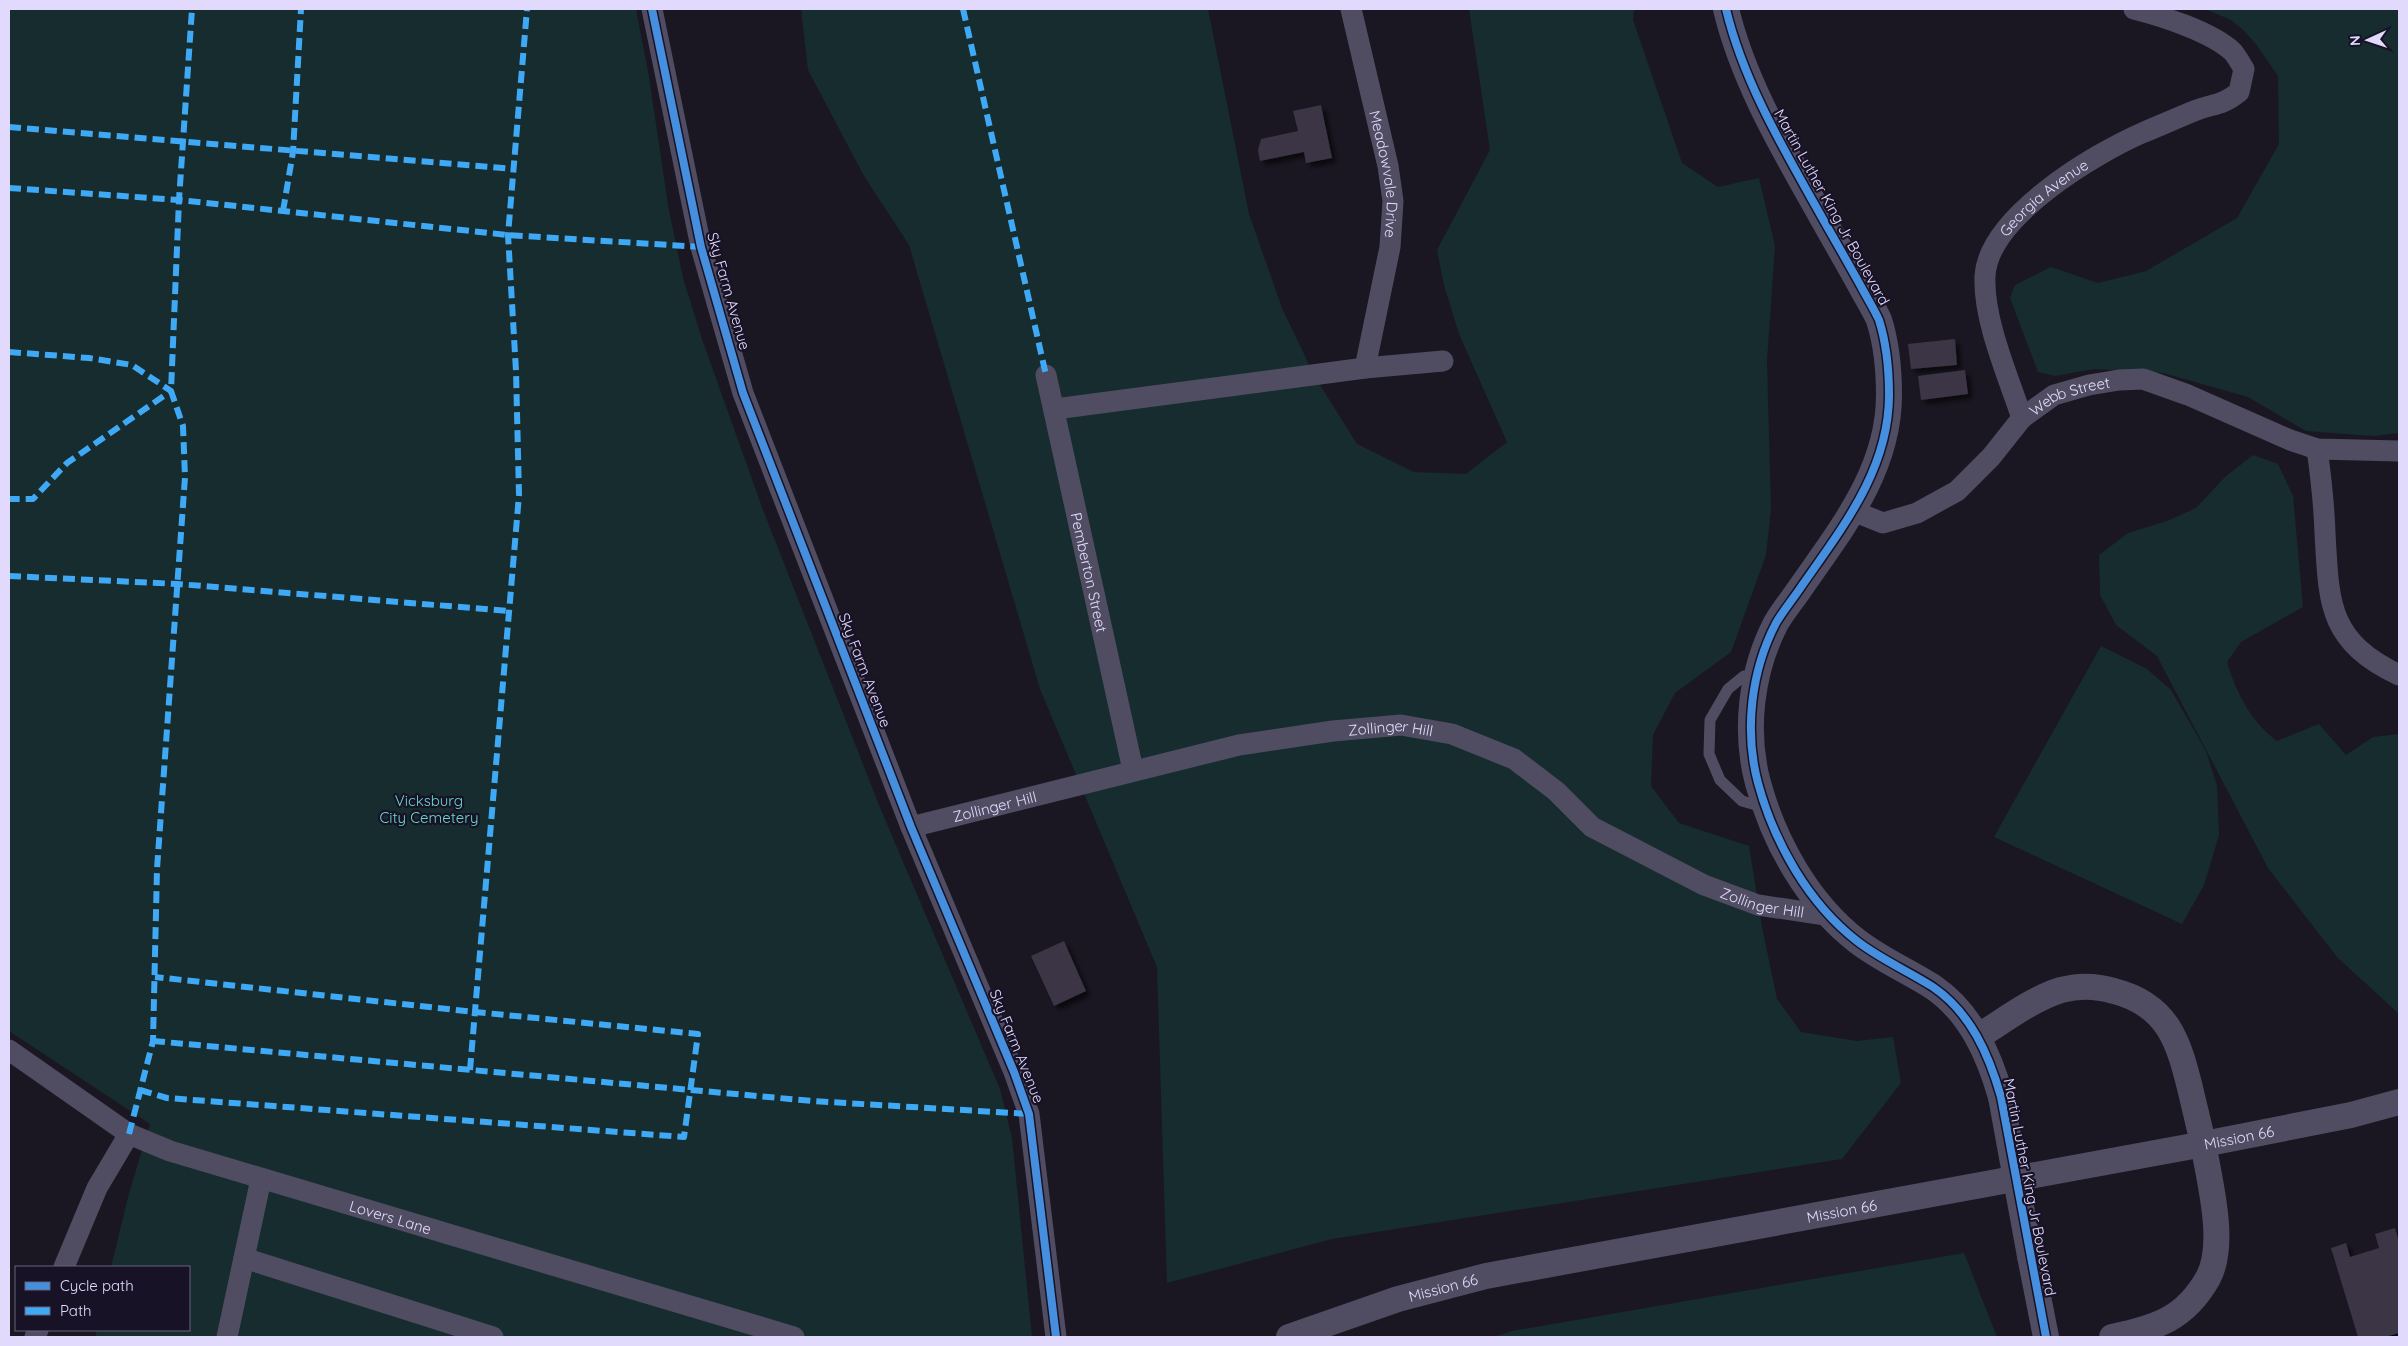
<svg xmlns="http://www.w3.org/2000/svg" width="2408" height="1346" viewBox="0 0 2408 1346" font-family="Quicksand,sans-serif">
  <defs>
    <filter id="shadow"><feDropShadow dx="4.5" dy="4.5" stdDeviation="2.5" flood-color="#0009"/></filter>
  </defs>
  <rect width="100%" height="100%" fill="#1a1722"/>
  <!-- green -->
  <g fill="#162c2f">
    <path d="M 9,9 L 636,9 L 649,77 L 668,205 L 683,278 L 702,339 L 763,510 L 881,810 L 1000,1089 L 1012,1138 L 1032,1337 L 95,1337 L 97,1330 L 189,1330 L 189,1267 L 111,1267 L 129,1193 L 150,1124 L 9,1031 Z"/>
    <path d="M 801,9 L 1208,9 L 1249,214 L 1282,308 L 1315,377 L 1357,444 L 1414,472 L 1466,474 L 1507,442 L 1459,334 L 1444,285 L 1437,250 L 1490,150 L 1469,9 L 1634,9 L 1633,20 L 1682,163 L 1718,187 L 1759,178 L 1775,246 L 1767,361 L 1771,510 L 1766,555 L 1731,652 L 1675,693 L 1653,735 L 1651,786 L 1679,823 L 1749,846 L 1762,927 L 1777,999 L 1801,1032 L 1857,1041 L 1893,1037 L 1901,1083 L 1842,1159 L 1332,1239 L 1167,1283 L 1157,967 L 1040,689 L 909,245 L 864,176 L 808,70 Z"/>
    <path d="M 2205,9 L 2399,9 L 2399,433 L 2373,436 L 2306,431 L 2248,397 L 2163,373 L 2094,369 L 2055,376 L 2038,372 L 2010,298 L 2015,285 L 2051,267 L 2098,283 L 2146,271 L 2237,218 L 2279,144 L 2278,76 L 2256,44 L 2242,29 L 2231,20 Z"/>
    <path d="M 2253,455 L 2278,464 L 2293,496 L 2303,607 L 2241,642 L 2227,662 C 2236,692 2251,722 2277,741 L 2319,724 L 2346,755 L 2373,737 L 2399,734 L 2399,1014 L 2337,957 L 2268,868 L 2157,656 L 2116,625 L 2100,595 L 2099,555 L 2128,533 L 2167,521 L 2196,508 L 2225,477 Z"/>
    <path d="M 2101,646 L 2147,669 L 2171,690 L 2206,751 L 2217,786 L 2219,835 L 2204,885 L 2182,924 L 1994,837 Z"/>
    <path d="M 1964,1253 L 1997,1337 L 1493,1337 L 1512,1331 Z"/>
  </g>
  <!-- building -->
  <g fill="#3a3544" filter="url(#shadow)">
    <path d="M 1321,105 L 1332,158 L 1306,163 L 1304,152 L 1260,161 L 1258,150 L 1261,139 L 1298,131 L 1293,111 Z"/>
    <path d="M 1955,339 L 1957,365 L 1911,369 L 1908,344 Z"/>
    <path d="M 1965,370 L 1968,394 L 1921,400 L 1918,376 Z"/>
    <path d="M 1064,941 L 1086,991 L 1054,1006 L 1031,956 Z"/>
    <path d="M 2395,1228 L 2399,1242 L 2399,1333 L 2385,1337 L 2358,1337 L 2331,1248 L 2346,1243 L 2350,1257 L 2379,1248 L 2375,1234 Z"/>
  </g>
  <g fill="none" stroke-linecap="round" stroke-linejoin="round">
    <!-- service -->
    <path stroke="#504d62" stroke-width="11" d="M 1756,676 L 1744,676 L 1728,689 L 1710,720 L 1709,754 L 1720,780 L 1742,801 L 1763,807"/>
    <!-- minor -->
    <g stroke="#504d62" stroke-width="21">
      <path d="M 652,9 L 701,247 L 743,393 L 911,827 L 1014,1072 L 1029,1114 L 1056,1337"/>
      <path id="s1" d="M 1351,9 L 1388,166 L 1393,201 L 1390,247 L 1365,368"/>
      <path id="s2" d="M 1046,375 L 1133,770"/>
      <path d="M 1055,409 L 1365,368 L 1443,361"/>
      <path id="s3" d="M 2022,418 C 2008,376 1983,320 1985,276 C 1988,217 2094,154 2142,133 C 2159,126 2177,118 2194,111 C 2214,103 2220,107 2239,92 L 2244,69 C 2241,64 2237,57 2233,52 C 2212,32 2162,16 2134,9"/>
      <path d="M 2317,449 C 2321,477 2324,505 2325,533 C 2329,604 2328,641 2399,675"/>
      <path id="s4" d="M 1853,511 L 1883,523 L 1917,513 L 1957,491 L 1991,457 L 2022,418 L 2054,395 L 2089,385 L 2119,380 L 2143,379 L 2188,395 L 2290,440 L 2317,449 L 2399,451"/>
      <path id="s5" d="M 911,827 L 1239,745 L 1333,731 L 1401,725 L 1452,734 L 1514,759 L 1556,791 L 1592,827 L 1704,885 L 1758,905 L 1832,916"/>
      <path id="s6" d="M 9,1050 L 129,1134 L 170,1151 L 794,1337"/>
      <path d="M 244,1258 L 493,1337"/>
      <path d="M 64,1267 L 97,1188 L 129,1134"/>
      <path d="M 35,1337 L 38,1330"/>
      <path d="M 227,1337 L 261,1179"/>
    </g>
    <!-- tertiary -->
    <g stroke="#504d62" stroke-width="26">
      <path d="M 1726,9 C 1744,84 1786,153 1824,221 C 1837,244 1851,268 1864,292 C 1869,301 1875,311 1879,320 C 1886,342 1889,372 1889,395 C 1889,470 1842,528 1801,587 C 1793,599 1783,611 1776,623 C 1751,671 1744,731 1758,783 C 1774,842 1808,903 1857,941 C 1880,959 1908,971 1933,987 C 1971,1013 1989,1055 2001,1097"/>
      <path d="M 1979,1036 C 2005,1020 2032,999 2061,990 C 2079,985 2097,986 2114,991 C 2169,1005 2179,1043 2191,1092 C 2196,1114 2202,1136 2206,1159 C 2212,1192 2225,1247 2208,1278 C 2185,1319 2156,1328 2112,1337"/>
      <path d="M 2030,1256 L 2046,1337"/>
      <path id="s7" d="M 1289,1337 L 1398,1299 L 1486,1276 L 2204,1144 L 2351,1115 L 2399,1102"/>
    </g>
    <!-- tertiary-bridge -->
    <path stroke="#504d62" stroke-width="26" d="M 2001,1097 L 2030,1256"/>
    <!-- quiet -->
    <g stroke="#3fa9f5" stroke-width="6" stroke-dasharray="12 6" stroke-linecap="butt">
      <path d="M 963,9 L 1046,375"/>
      <path d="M 9,127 L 514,169"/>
      <path d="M 9,188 L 179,200 L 508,235 L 701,247"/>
      <path d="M 283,211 L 293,152 L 301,9"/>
      <path d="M 9,352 L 89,358 L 132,365 L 171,391 L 67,463 L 33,499 L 9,499"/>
      <path d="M 9,576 L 178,584 L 509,611"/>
      <path d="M 153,1041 L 812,1101 L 1029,1114"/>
      <path d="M 470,1070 L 519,495 L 516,371 L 508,235 L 527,9"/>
      <path d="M 140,1090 L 167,1098 L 684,1137 L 698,1034 L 475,1012 L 155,977"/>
      <path d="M 129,1134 L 153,1041 L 157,869 L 185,477 L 183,426 L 171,391 L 179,200 L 192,9"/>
    </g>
    <!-- cycleway casing -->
    <g stroke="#181227" stroke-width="11">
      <g id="cycleway">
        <path d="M 652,9 L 701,247 L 743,393 L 911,827 L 1014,1072 L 1029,1114 L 1056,1337"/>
        <path d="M 1726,9 C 1744,84 1786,153 1824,221 C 1837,244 1851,268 1864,292 C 1869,301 1875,311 1879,320 C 1886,342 1889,372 1889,395 C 1889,470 1842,528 1801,587 C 1793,599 1783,611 1776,623 C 1751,671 1744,731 1758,783 C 1774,842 1808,903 1857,941 C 1880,959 1908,971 1933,987 C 1971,1013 1989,1055 2001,1097 L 2046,1337"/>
      </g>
    </g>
    <!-- cycleway -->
    <use href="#cycleway" stroke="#468fdf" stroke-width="8"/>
  </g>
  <g text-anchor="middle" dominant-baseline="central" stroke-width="4.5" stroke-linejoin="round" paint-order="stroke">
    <!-- street labels -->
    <g font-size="15" fill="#e2dafd" stroke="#181227">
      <text stroke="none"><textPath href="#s1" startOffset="169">Meadowvale Drive</textPath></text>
      <text stroke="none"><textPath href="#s3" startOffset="249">Georgia Avenue</textPath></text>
      <text transform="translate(1832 207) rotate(61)">Martin Luther King Jr Boulevard</text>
      <text transform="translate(729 291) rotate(74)">Sky Farm Avenue</text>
      <text stroke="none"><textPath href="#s4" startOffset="265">Webb Street</textPath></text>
      <text stroke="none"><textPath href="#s2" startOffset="202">Pemberton Street</textPath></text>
      <text transform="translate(865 670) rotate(69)">Sky Farm Avenue</text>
      <text stroke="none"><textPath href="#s5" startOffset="491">Zollinger Hill</textPath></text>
      <text stroke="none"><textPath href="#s5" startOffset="86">Zollinger Hill</textPath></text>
      <text stroke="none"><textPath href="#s5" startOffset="911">Zollinger Hill</textPath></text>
      <text transform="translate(1017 1046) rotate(68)">Sky Farm Avenue</text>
      <text stroke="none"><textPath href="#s7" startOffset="972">Mission 66</textPath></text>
      <text transform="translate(2030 1187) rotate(79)">Martin Luther King Jr Boulevard</text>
      <text stroke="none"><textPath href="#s7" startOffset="568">Mission 66</textPath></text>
      <text stroke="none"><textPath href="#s6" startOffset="421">Lovers Lane</textPath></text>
      <text stroke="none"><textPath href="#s7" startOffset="162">Mission 66</textPath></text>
    </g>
    <!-- park labels -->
    <g font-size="15" fill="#6ad9ca" stroke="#181227">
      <text x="429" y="800">Vicksburg<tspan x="429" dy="17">City Cemetery</tspan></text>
    </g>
  </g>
  <!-- border -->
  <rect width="2408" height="1346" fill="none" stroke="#e2dafd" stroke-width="20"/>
  <!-- legend -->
  <rect x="15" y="1266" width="175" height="65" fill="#181227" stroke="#69627d"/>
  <rect x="25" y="1282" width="25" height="8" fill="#468fdf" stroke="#69627d"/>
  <text x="60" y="1291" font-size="15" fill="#e2dafd">Cycle path</text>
  <rect x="25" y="1307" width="25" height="8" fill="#3fa9f5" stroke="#69627d"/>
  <text x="60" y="1316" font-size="15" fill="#e2dafd">Path</text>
  <!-- north arrow -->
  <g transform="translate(2368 40) rotate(267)" stroke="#181227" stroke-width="4" paint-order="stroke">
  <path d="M0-4L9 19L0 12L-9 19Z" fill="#e2dafd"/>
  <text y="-8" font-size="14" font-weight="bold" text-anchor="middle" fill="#e2dafd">N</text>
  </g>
</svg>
